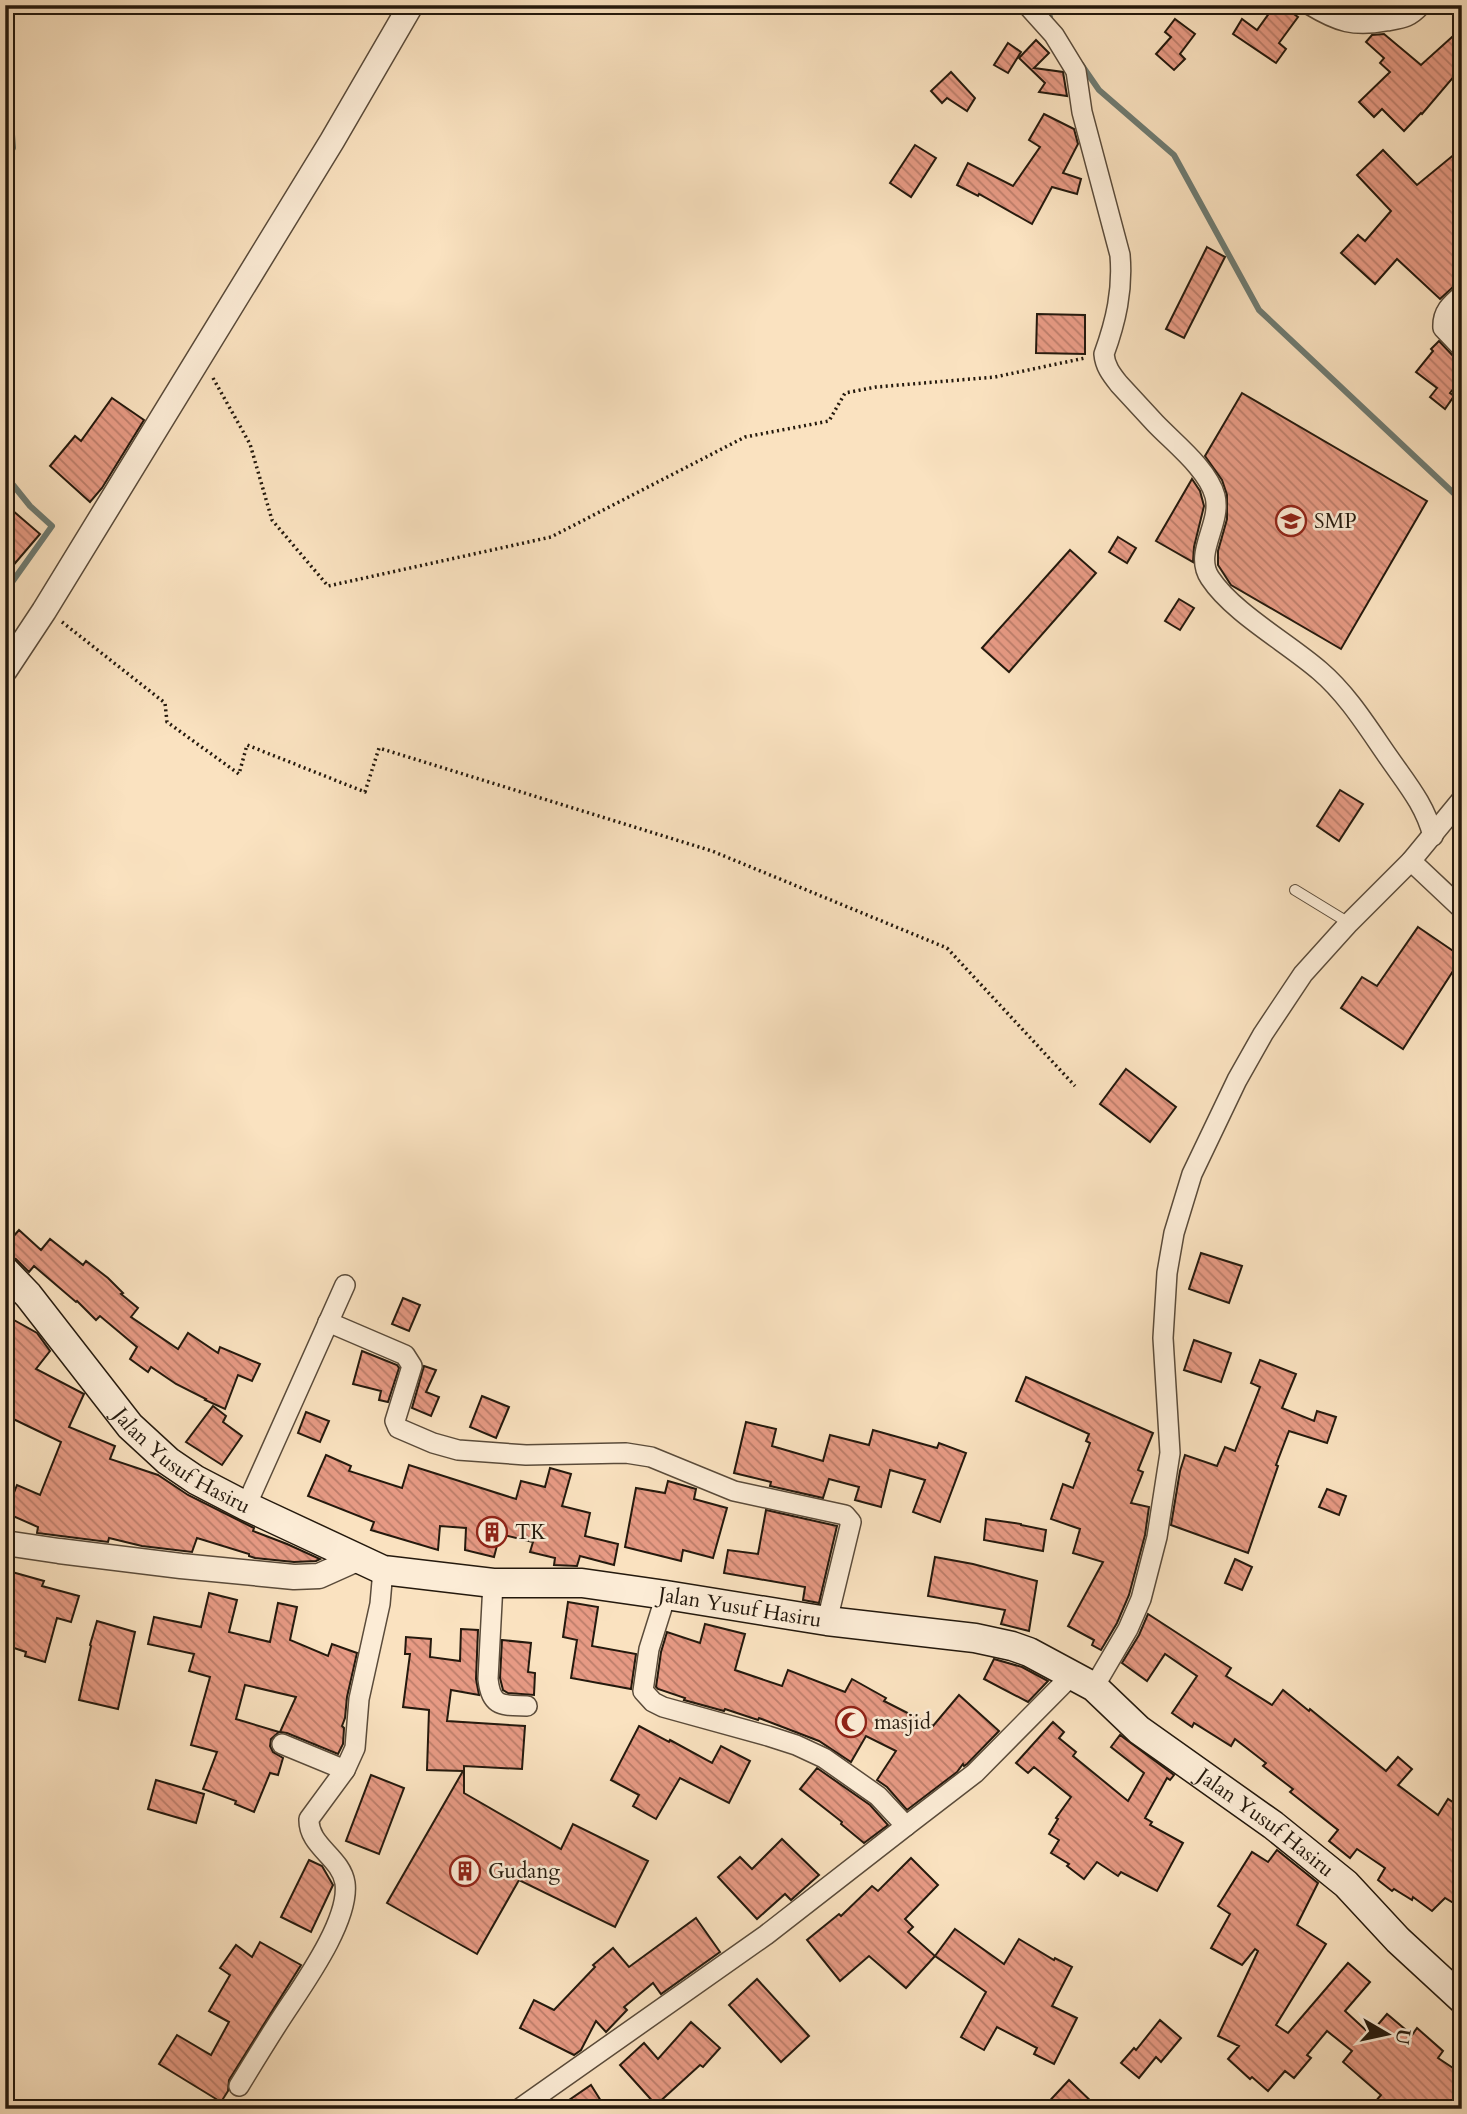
<svg xmlns="http://www.w3.org/2000/svg" width="1467" height="2114" viewBox="0 0 1467 2114" font-family="Cardo,serif">
  <defs>
    <pattern id="building-back-hatch" width="6" height="6" patternUnits="userSpaceOnUse" patternTransform="scale(1.75)"><rect width="6" height="6" fill="#e79a84"/><path d="M-1 5l2 2M0 0l6 6M5-1l2 2" fill="none" stroke="#bb7d6a"/></pattern>
  </defs>
  <rect width="100%" height="100%" fill="#fae2c0"/>
  <filter id="stains"><feTurbulence type="fractalNoise" baseFrequency=".00286" numOctaves="4"/><feColorMatrix values="0 0 0 0 .2 0 0 0 0 .09 0 0 0 0 .02 0 0 0 .5 -.17"/></filter>
  <radialGradient id="worn" r=".72"><stop offset=".6" stop-color="#630" stop-opacity="0"/><stop offset="1" stop-color="#630" stop-opacity=".3"/></radialGradient>
  <g fill="none" stroke-linecap="round" stroke-linejoin="round">
    <!-- stream -->
    <g stroke="#6e7b72" stroke-width="6">
      <path d="M 1042,5 L 1050,17"/>
      <path d="M 1081,64 L 1099,90 L 1174,155 L 1259,310 L 1462,501"/>
      <path d="M 5,116 L 11,121 L 13,148 L 5,160"/>
      <path d="M 5,475 L 30,506 L 52,526 L 5,592"/>
    </g>
  </g>
  <!-- building -->
  <g fill="url(#building-back-hatch)" stroke="#24190d" stroke-width="2">
    <path d="M 1275,5 L 1281,5 L 1298,17 L 1279,43 L 1286,49 L 1276,63 L 1233,34 L 1242,19 L 1257,30 Z"/>
    <path d="M 1175,19 L 1195,34 L 1180,54 L 1185,59 L 1174,70 L 1156,54 L 1171,37 L 1165,32 Z"/>
    <path d="M 1462,28 L 1462,67 L 1422,114 L 1421,113 L 1404,131 L 1382,109 L 1374,117 L 1359,102 L 1390,72 L 1380,63 L 1384,58 L 1366,42 L 1372,35 L 1384,34 L 1421,65 Z"/>
    <path d="M 1036,40 L 1049,53 L 1034,68 L 1063,72 L 1067,96 L 1039,92 L 1045,83 L 1019,58 Z"/>
    <path d="M 1008,43 L 1021,52 L 1008,73 L 994,65 Z"/>
    <path d="M 951,72 L 975,98 L 967,111 L 947,98 L 942,103 L 931,91 Z"/>
    <path d="M 1044,114 L 1074,129 L 1078,144 L 1063,173 L 1081,179 L 1077,194 L 1052,187 L 1032,224 L 979,194 L 978,196 L 957,185 L 968,163 L 1013,186 L 1040,147 L 1029,140 Z"/>
    <path d="M 915,145 L 936,158 L 911,197 L 890,183 Z"/>
    <path d="M 1462,148 L 1462,283 L 1454,286 L 1440,299 L 1397,259 L 1375,284 L 1341,253 L 1358,235 L 1365,241 L 1391,211 L 1357,175 L 1383,150 L 1417,185 Z"/>
    <path d="M 1207,247 L 1225,257 L 1184,338 L 1166,329 Z"/>
    <path d="M 1037,314 L 1085,315 L 1085,354 L 1036,353 Z"/>
    <path d="M 1439,341 L 1453,356 L 1462,360 L 1462,378 L 1450,393 L 1454,396 L 1445,409 L 1430,397 L 1437,388 L 1416,372 L 1433,351 L 1431,349 Z"/>
    <path d="M 1242,393 L 1427,501 L 1341,649 L 1231,585 L 1218,565 L 1218,551 L 1227,519 L 1227,495 L 1222,480 L 1205,456 Z"/>
    <path d="M 112,398 L 144,420 L 102,488 L 90,502 L 50,466 L 75,436 L 81,441 Z"/>
    <path d="M 1192,479 L 1200,491 L 1204,506 L 1194,547 L 1193,562 L 1156,541 Z"/>
    <path d="M 5,504 L 40,534 L 5,575 Z"/>
    <path d="M 1118,537 L 1136,548 L 1127,563 L 1109,552 Z"/>
    <path d="M 1070,550 L 1096,573 L 1009,672 L 982,648 Z"/>
    <path d="M 1179,599 L 1194,608 L 1180,630 L 1165,621 Z"/>
    <path d="M 1340,790 L 1363,804 L 1339,841 L 1317,826 Z"/>
    <path d="M 1418,927 L 1462,957 L 1403,1049 L 1341,1008 L 1362,977 L 1377,986 Z"/>
    <path d="M 1126,1069 L 1176,1107 L 1150,1142 L 1100,1104 Z"/>
    <path d="M 19,1230 L 41,1250 L 50,1239 L 83,1265 L 86,1261 L 108,1278 L 123,1293 L 121,1294 L 138,1308 L 131,1317 L 178,1349 L 188,1333 L 218,1353 L 220,1347 L 260,1364 L 252,1381 L 238,1375 L 225,1409 L 205,1400 L 206,1399 L 176,1384 L 151,1367 L 148,1372 L 130,1359 L 137,1347 L 100,1316 L 96,1320 L 77,1301 L 76,1302 L 34,1266 L 29,1272 L 16,1259 L 5,1255 L 5,1246 Z"/>
    <path d="M 1201,1253 L 1242,1266 L 1229,1303 L 1189,1289 Z"/>
    <path d="M 403,1298 L 420,1305 L 409,1331 L 392,1324 Z"/>
    <path d="M 5,1315 L 37,1333 L 50,1351 L 36,1369 L 84,1394 L 69,1427 L 115,1446 L 110,1459 L 158,1475 L 188,1495 L 254,1528 L 253,1531 L 287,1544 L 320,1559 L 316,1561 L 294,1562 L 255,1558 L 249,1556 L 249,1554 L 197,1538 L 192,1552 L 142,1546 L 109,1538 L 108,1542 L 61,1536 L 37,1533 L 38,1527 L 6,1513 L 17,1485 L 40,1495 L 61,1442 L 5,1415 Z"/>
    <path d="M 1194,1340 L 1231,1353 L 1221,1382 L 1184,1370 Z"/>
    <path d="M 362,1351 L 397,1365 L 399,1368 L 388,1402 L 379,1400 L 381,1391 L 353,1384 Z"/>
    <path d="M 1260,1360 L 1296,1374 L 1282,1408 L 1314,1421 L 1317,1411 L 1336,1417 L 1327,1443 L 1289,1431 L 1276,1465 L 1278,1466 L 1248,1553 L 1171,1525 L 1180,1471 L 1185,1455 L 1217,1466 L 1225,1447 L 1235,1451 L 1260,1387 L 1251,1383 Z"/>
    <path d="M 424,1366 L 436,1370 L 426,1392 L 439,1397 L 431,1416 L 412,1408 Z"/>
    <path d="M 1026,1377 L 1153,1433 L 1138,1470 L 1143,1472 L 1131,1503 L 1149,1507 L 1145,1535 L 1129,1595 L 1117,1623 L 1101,1650 L 1092,1645 L 1094,1640 L 1068,1626 L 1103,1562 L 1073,1553 L 1080,1529 L 1051,1519 L 1063,1484 L 1073,1488 L 1090,1443 L 1086,1441 L 1089,1434 L 1016,1401 Z"/>
    <path d="M 482,1396 L 509,1407 L 496,1438 L 470,1427 Z"/>
    <path d="M 213,1406 L 226,1416 L 223,1422 L 242,1436 L 222,1465 L 186,1442 Z"/>
    <path d="M 306,1412 L 329,1421 L 320,1442 L 298,1433 Z"/>
    <path d="M 746,1422 L 776,1429 L 772,1446 L 823,1461 L 830,1435 L 869,1445 L 873,1430 L 937,1448 L 939,1443 L 966,1453 L 940,1522 L 913,1512 L 925,1480 L 890,1470 L 881,1507 L 855,1500 L 859,1487 L 829,1479 L 823,1498 L 770,1486 L 771,1482 L 734,1473 Z"/>
    <path d="M 326,1455 L 351,1466 L 349,1471 L 402,1488 L 409,1465 L 516,1499 L 521,1481 L 545,1487 L 550,1468 L 571,1474 L 562,1506 L 590,1513 L 585,1536 L 618,1544 L 614,1565 L 580,1556 L 577,1566 L 554,1565 L 555,1558 L 530,1552 L 533,1542 L 500,1534 L 494,1557 L 465,1550 L 466,1528 L 440,1526 L 438,1550 L 371,1530 L 374,1522 L 308,1496 Z"/>
    <path d="M 668,1481 L 696,1489 L 694,1499 L 727,1508 L 713,1558 L 683,1550 L 681,1561 L 625,1547 L 636,1488 L 665,1493 Z"/>
    <path d="M 1327,1489 L 1346,1496 L 1339,1515 L 1319,1507 Z"/>
    <path d="M 766,1510 L 837,1526 L 819,1603 L 803,1600 L 805,1587 L 724,1573 L 728,1550 L 758,1554 Z"/>
    <path d="M 986,1519 L 1021,1524 L 1021,1525 L 1046,1530 L 1043,1551 L 984,1540 Z"/>
    <path d="M 935,1557 L 973,1564 L 1037,1581 L 1029,1631 L 1001,1624 L 1005,1610 L 928,1596 Z"/>
    <path d="M 1235,1559 L 1252,1567 L 1242,1590 L 1225,1583 Z"/>
    <path d="M 12,1572 L 44,1581 L 42,1586 L 79,1596 L 71,1622 L 57,1618 L 45,1662 L 25,1656 L 26,1652 L 5,1645 L 5,1595 Z"/>
    <path d="M 209,1593 L 237,1600 L 229,1632 L 270,1642 L 278,1603 L 297,1607 L 290,1640 L 328,1656 L 332,1644 L 357,1653 L 347,1697 L 345,1718 L 342,1726 L 344,1728 L 343,1744 L 338,1754 L 287,1733 L 280,1732 L 296,1697 L 245,1685 L 236,1719 L 279,1732 L 271,1739 L 270,1746 L 273,1752 L 283,1758 L 278,1775 L 270,1773 L 254,1812 L 235,1804 L 236,1801 L 203,1789 L 217,1752 L 191,1745 L 210,1677 L 189,1671 L 194,1654 L 148,1644 L 154,1617 L 201,1627 Z"/>
    <path d="M 568,1602 L 598,1607 L 592,1646 L 636,1654 L 631,1689 L 571,1678 L 577,1640 L 563,1637 Z"/>
    <path d="M 1148,1614 L 1231,1668 L 1226,1676 L 1272,1705 L 1283,1690 L 1309,1711 L 1310,1709 L 1386,1771 L 1398,1757 L 1412,1769 L 1398,1785 L 1438,1815 L 1448,1799 L 1462,1808 L 1462,1908 L 1445,1898 L 1432,1911 L 1413,1897 L 1412,1900 L 1394,1889 L 1392,1891 L 1378,1880 L 1385,1868 L 1357,1849 L 1350,1858 L 1329,1841 L 1338,1830 L 1290,1792 L 1293,1789 L 1263,1766 L 1266,1763 L 1235,1739 L 1231,1746 L 1194,1723 L 1192,1727 L 1172,1713 L 1197,1676 L 1165,1654 L 1147,1681 L 1122,1663 L 1139,1635 Z"/>
    <path d="M 97,1621 L 135,1632 L 118,1709 L 79,1700 L 91,1646 L 90,1645 Z"/>
    <path d="M 705,1624 L 745,1634 L 735,1670 L 782,1686 L 788,1670 L 845,1692 L 852,1679 L 886,1698 L 884,1701 L 933,1726 L 959,1695 L 999,1731 L 967,1764 L 964,1766 L 963,1764 L 957,1772 L 907,1810 L 887,1787 L 877,1780 L 896,1751 L 866,1736 L 851,1762 L 819,1741 L 759,1718 L 758,1720 L 725,1709 L 724,1711 L 684,1700 L 685,1698 L 658,1689 L 656,1687 L 661,1652 L 667,1632 L 700,1643 Z"/>
    <path d="M 461,1629 L 478,1630 L 476,1679 L 479,1695 L 451,1690 L 447,1721 L 525,1726 L 522,1769 L 464,1766 L 464,1793 L 561,1849 L 573,1824 L 648,1861 L 615,1927 L 519,1880 L 477,1954 L 387,1903 L 463,1771 L 427,1770 L 429,1710 L 403,1707 L 410,1654 L 405,1654 L 406,1637 L 431,1639 L 430,1657 L 460,1661 Z"/>
    <path d="M 502,1640 L 531,1643 L 528,1672 L 535,1673 L 534,1695 L 508,1693 L 503,1690 L 500,1678 Z"/>
    <path d="M 994,1659 L 1022,1667 L 1048,1681 L 1028,1702 L 984,1679 Z"/>
    <path d="M 1053,1722 L 1064,1732 L 1059,1738 L 1076,1752 L 1073,1756 L 1128,1801 L 1144,1773 L 1111,1747 L 1120,1735 L 1174,1775 L 1170,1780 L 1167,1778 L 1145,1818 L 1152,1822 L 1150,1825 L 1183,1843 L 1157,1891 L 1121,1872 L 1118,1876 L 1097,1862 L 1084,1879 L 1067,1866 L 1069,1864 L 1051,1853 L 1059,1840 L 1049,1834 L 1058,1819 L 1056,1818 L 1071,1797 L 1034,1767 L 1028,1773 L 1016,1763 Z"/>
    <path d="M 639,1726 L 669,1742 L 670,1740 L 712,1763 L 721,1746 L 750,1761 L 729,1803 L 680,1778 L 656,1819 L 633,1806 L 639,1795 L 611,1780 Z"/>
    <path d="M 817,1768 L 870,1805 L 888,1825 L 864,1843 L 841,1824 L 842,1822 L 800,1789 Z"/>
    <path d="M 371,1775 L 404,1788 L 379,1854 L 346,1841 Z"/>
    <path d="M 156,1780 L 204,1794 L 196,1823 L 148,1809 Z"/>
    <path d="M 782,1839 L 819,1875 L 791,1900 L 785,1894 L 757,1919 L 718,1877 L 740,1857 L 752,1869 Z"/>
    <path d="M 1277,1850 L 1318,1883 L 1297,1925 L 1326,1944 L 1276,2025 L 1288,2033 L 1348,1963 L 1370,1982 L 1345,2011 L 1370,2034 L 1387,2014 L 1412,2035 L 1417,2028 L 1443,2051 L 1438,2058 L 1462,2074 L 1462,2109 L 1369,2109 L 1381,2095 L 1343,2062 L 1352,2051 L 1327,2031 L 1307,2055 L 1311,2058 L 1294,2078 L 1285,2071 L 1268,2091 L 1252,2077 L 1250,2079 L 1228,2059 L 1239,2046 L 1218,2036 L 1258,1951 L 1255,1949 L 1242,1965 L 1211,1948 L 1230,1914 L 1218,1906 L 1252,1852 L 1268,1862 Z"/>
    <path d="M 911,1858 L 938,1885 L 905,1919 L 913,1927 L 908,1932 L 935,1956 L 906,1988 L 869,1956 L 840,1981 L 807,1940 L 839,1914 L 841,1916 L 872,1886 L 878,1891 Z"/>
    <path d="M 309,1860 L 322,1866 L 333,1885 L 311,1932 L 281,1917 Z"/>
    <path d="M 696,1918 L 720,1952 L 661,1994 L 653,1983 L 624,2007 L 627,2010 L 606,2032 L 596,2021 L 581,2050 L 574,2055 L 520,2028 L 534,2000 L 554,2010 L 595,1967 L 593,1965 L 613,1948 L 629,1967 Z"/>
    <path d="M 955,1929 L 1004,1964 L 1019,1939 L 1054,1960 L 1055,1958 L 1072,1967 L 1052,2006 L 1077,2018 L 1054,2064 L 1034,2054 L 1037,2048 L 997,2027 L 984,2050 L 961,2037 L 986,1992 L 935,1956 Z"/>
    <path d="M 260,1942 L 301,1965 L 229,2080 L 228,2091 L 221,2102 L 159,2064 L 177,2035 L 211,2055 L 229,2022 L 209,2011 L 230,1975 L 220,1968 L 236,1945 L 252,1957 Z"/>
    <path d="M 757,1979 L 809,2036 L 781,2062 L 729,2005 Z"/>
    <path d="M 1160,2020 L 1181,2038 L 1161,2062 L 1156,2057 L 1139,2078 L 1121,2063 L 1134,2048 L 1136,2050 Z"/>
    <path d="M 691,2022 L 720,2048 L 703,2067 L 700,2065 L 656,2105 L 620,2065 L 644,2043 L 658,2059 Z"/>
    <path d="M 1069,2080 L 1099,2109 L 1042,2109 Z"/>
    <path d="M 591,2085 L 606,2109 L 556,2109 Z"/>
  </g>
  <g fill="none" stroke-linecap="round" stroke-linejoin="round">
    <!-- service casing -->
    <g stroke="#5a4b3a" stroke-width="12">
      <path id="service" d="M 1295,890 L 1349,923"/>
    </g>
    <!-- minor casing -->
    <g stroke="#5a4b3a" stroke-width="22">
      <g id="minor">
        <path d="M 1027,5 L 1054,35 L 1076,71 L 1082,112 L 1120,255 C 1123,290 1116,321 1104,354 C 1105,366 1111,374 1119,384 C 1131,397 1143,410 1155,423 C 1174,443 1208,469 1215,496 C 1222,524 1193,553 1210,578 C 1233,613 1288,643 1320,671 C 1348,695 1368,728 1389,758 C 1407,784 1425,805 1433,836"/>
        <path d="M 1310,5 C 1338,22 1354,27 1386,21 C 1403,18 1409,18 1421,5"/>
        <path d="M 1462,295 C 1451,304 1442,312 1443,328 L 1462,348"/>
        <path d="M 1411,861 L 1462,909"/>
        <path d="M 328,1322 L 405,1355 L 412,1366 L 395,1421 L 398,1428 L 433,1443 L 458,1450 L 526,1455 L 626,1453 L 651,1457 L 734,1491 L 845,1515 L 851,1522 L 827,1621"/>
        <path d="M 246,1506 L 345,1285"/>
        <path d="M 493,1583 L 488,1679 C 491,1708 503,1705 527,1706"/>
        <path d="M 1094,1687 L 1128,1629 L 1141,1599 L 1157,1537 L 1170,1453 L 1163,1338 L 1167,1273 L 1174,1233 L 1192,1174 L 1237,1080 L 1263,1034 L 1303,974 L 1349,923 L 1411,861 L 1462,799"/>
        <path d="M 282,1744 L 345,1770"/>
        <path d="M 906,1826 L 975,1773 L 1072,1675"/>
        <path d="M 239,2086 C 253,2063 267,2040 282,2017 C 302,1986 350,1921 345,1883 C 341,1857 308,1846 309,1819 L 345,1770 L 355,1748 L 359,1699 L 380,1604 L 383,1570"/>
        <path d="M 519,2109 L 766,1935 L 906,1826 L 878,1796 L 824,1758 L 796,1745 L 768,1736 L 663,1707 L 653,1702 L 643,1691 L 649,1649 L 666,1595"/>
      </g>
    </g>
    <!-- tertiary casing -->
    <g stroke="#5a4b3a" stroke-width="27">
      <g id="tertiary">
        <path d="M 5,670 L 44,611 L 332,141 L 411,5"/>
        <path d="M 5,1543 L 59,1551 L 181,1566 L 294,1577 L 319,1576 L 357,1559"/>
      </g>
    </g>
    <!-- secondary casing -->
    <g stroke="#24190d" stroke-width="31">
      <g id="secondary">
        <path id="s1" d="M 5,1271 L 28,1295 L 130,1426 L 168,1461 L 196,1480 L 246,1506 L 383,1570 L 493,1583 L 582,1583 L 666,1595 L 827,1621 L 975,1638 L 1012,1646 L 1029,1652 L 1094,1687 L 1139,1730 L 1273,1825 L 1346,1884 L 1398,1940 L 1462,1999"/>
      </g>
    </g>
    <!-- path -->
    <g stroke="#24190d" stroke-width="3.5" stroke-dasharray="2 3.5" stroke-linecap="butt">
      <path d="M 213,378 L 250,444 L 272,520 L 328,586 L 551,537 L 745,437 L 829,421 L 845,393 L 876,387 L 995,377 L 1085,358"/>
      <path d="M 62,622 L 165,703 L 167,722 L 239,774 L 247,745 L 365,792 L 379,748 L 712,851 L 947,948 L 1075,1086"/>
    </g>
    <!-- service -->
    <use href="#service" stroke="#fcecd6" stroke-width="10"/>
    <!-- minor -->
    <use href="#minor" stroke="#fcecd6" stroke-width="19"/>
    <!-- tertiary -->
    <use href="#tertiary" stroke="#fcecd6" stroke-width="24"/>
    <!-- secondary -->
    <use href="#secondary" stroke="#fcecd6" stroke-width="28"/>
  </g>
  <!-- icons -->
  <defs>
    <g id="university-ring" transform="scale(1.575)"><circle r="9.5" fill="#fcecd6" stroke="#8f2418" stroke-width="1.5"/><path d="M0-5L7-2L0 1L-7-2ZM-4 1L0 2.5L4 1V4Q0 6-4 4Z" fill="#8f2418"/></g>
    <g id="building-ring" transform="scale(1.575)"><circle r="9.5" fill="#fcecd6" stroke="#8f2418" stroke-width="1.5"/><path d="M-4-6H4V6H1V3H-1V6H-4ZM-2.5-4.3h1.7v1.8h-1.7ZM.8-4.3h1.7v1.8H.8ZM-2.5-1h1.7V.8h-1.7ZM.8-1h1.7V.8H.8Z" fill="#8f2418"/></g>
    <g id="mosque-ring" transform="scale(1.575)"><circle r="9.5" fill="#fcecd6" stroke="#8f2418" stroke-width="1.5"/><path d="M3.5-4.9A6 6 0 1 0 3.5 4.9A5 5 0 1 1 3.5-4.9Z" fill="#8f2418"/></g>
  </defs>
  <g fill-rule="evenodd">
    <use href="#university-ring" x="1291" y="521"/>
    <use href="#building-ring" x="492" y="1532"/>
    <use href="#mosque-ring" x="851" y="1722"/>
    <use href="#building-ring" x="465" y="1871"/>
  </g>
  <g text-anchor="middle" dominant-baseline="central" stroke-width="5" stroke-linejoin="round" paint-order="stroke">
    <!-- poi labels -->
    <g font-size="21" fill="#24190d" stroke="#fcecd6" text-anchor="start">
      <text x="1314" y="521">SMP</text>
      <text x="515" y="1532">TK</text>
      <text x="874" y="1722">masjid</text>
      <text x="488" y="1871">Gudang</text>
    </g>
    <!-- street labels -->
    <g font-size="21" fill="#24190d" stroke="#fcecd6">
      <text stroke="none"><textPath href="#s1" startOffset="262">Jalan Yusuf Hasiru</textPath></text>
      <text stroke="none"><textPath href="#s1" startOffset="852">Jalan Yusuf Hasiru</textPath></text>
      <text stroke="none"><textPath href="#s1" startOffset="1438">Jalan Yusuf Hasiru</textPath></text>
    </g>
  </g>
  <!-- margin -->
  <rect width="1467" height="2114" fill="none" stroke="#fae2c0" stroke-width="28"/>
  <rect x="7" y="7" width="1453" height="2100" fill="none" stroke="#24190d" stroke-width="3.5"/>
  <rect x="14" y="14" width="1439" height="2086" fill="none" stroke="#24190d" stroke-width="2"/>
  <!-- north arrow -->
  <g transform="translate(1387 2034) rotate(99)" stroke="#fcecd6" stroke-width="5" paint-order="stroke">
  <path d="M0-5L12 26L0 18L-12 26Z" fill="#24190d"/>
  <text y="-10" font-size="19" font-weight="bold" text-anchor="middle" fill="#24190d">U</text>
  </g>
  <rect width="100%" height="100%" filter="url(#stains)"/>
  <rect width="100%" height="100%" fill="url(#worn)"/>
</svg>
